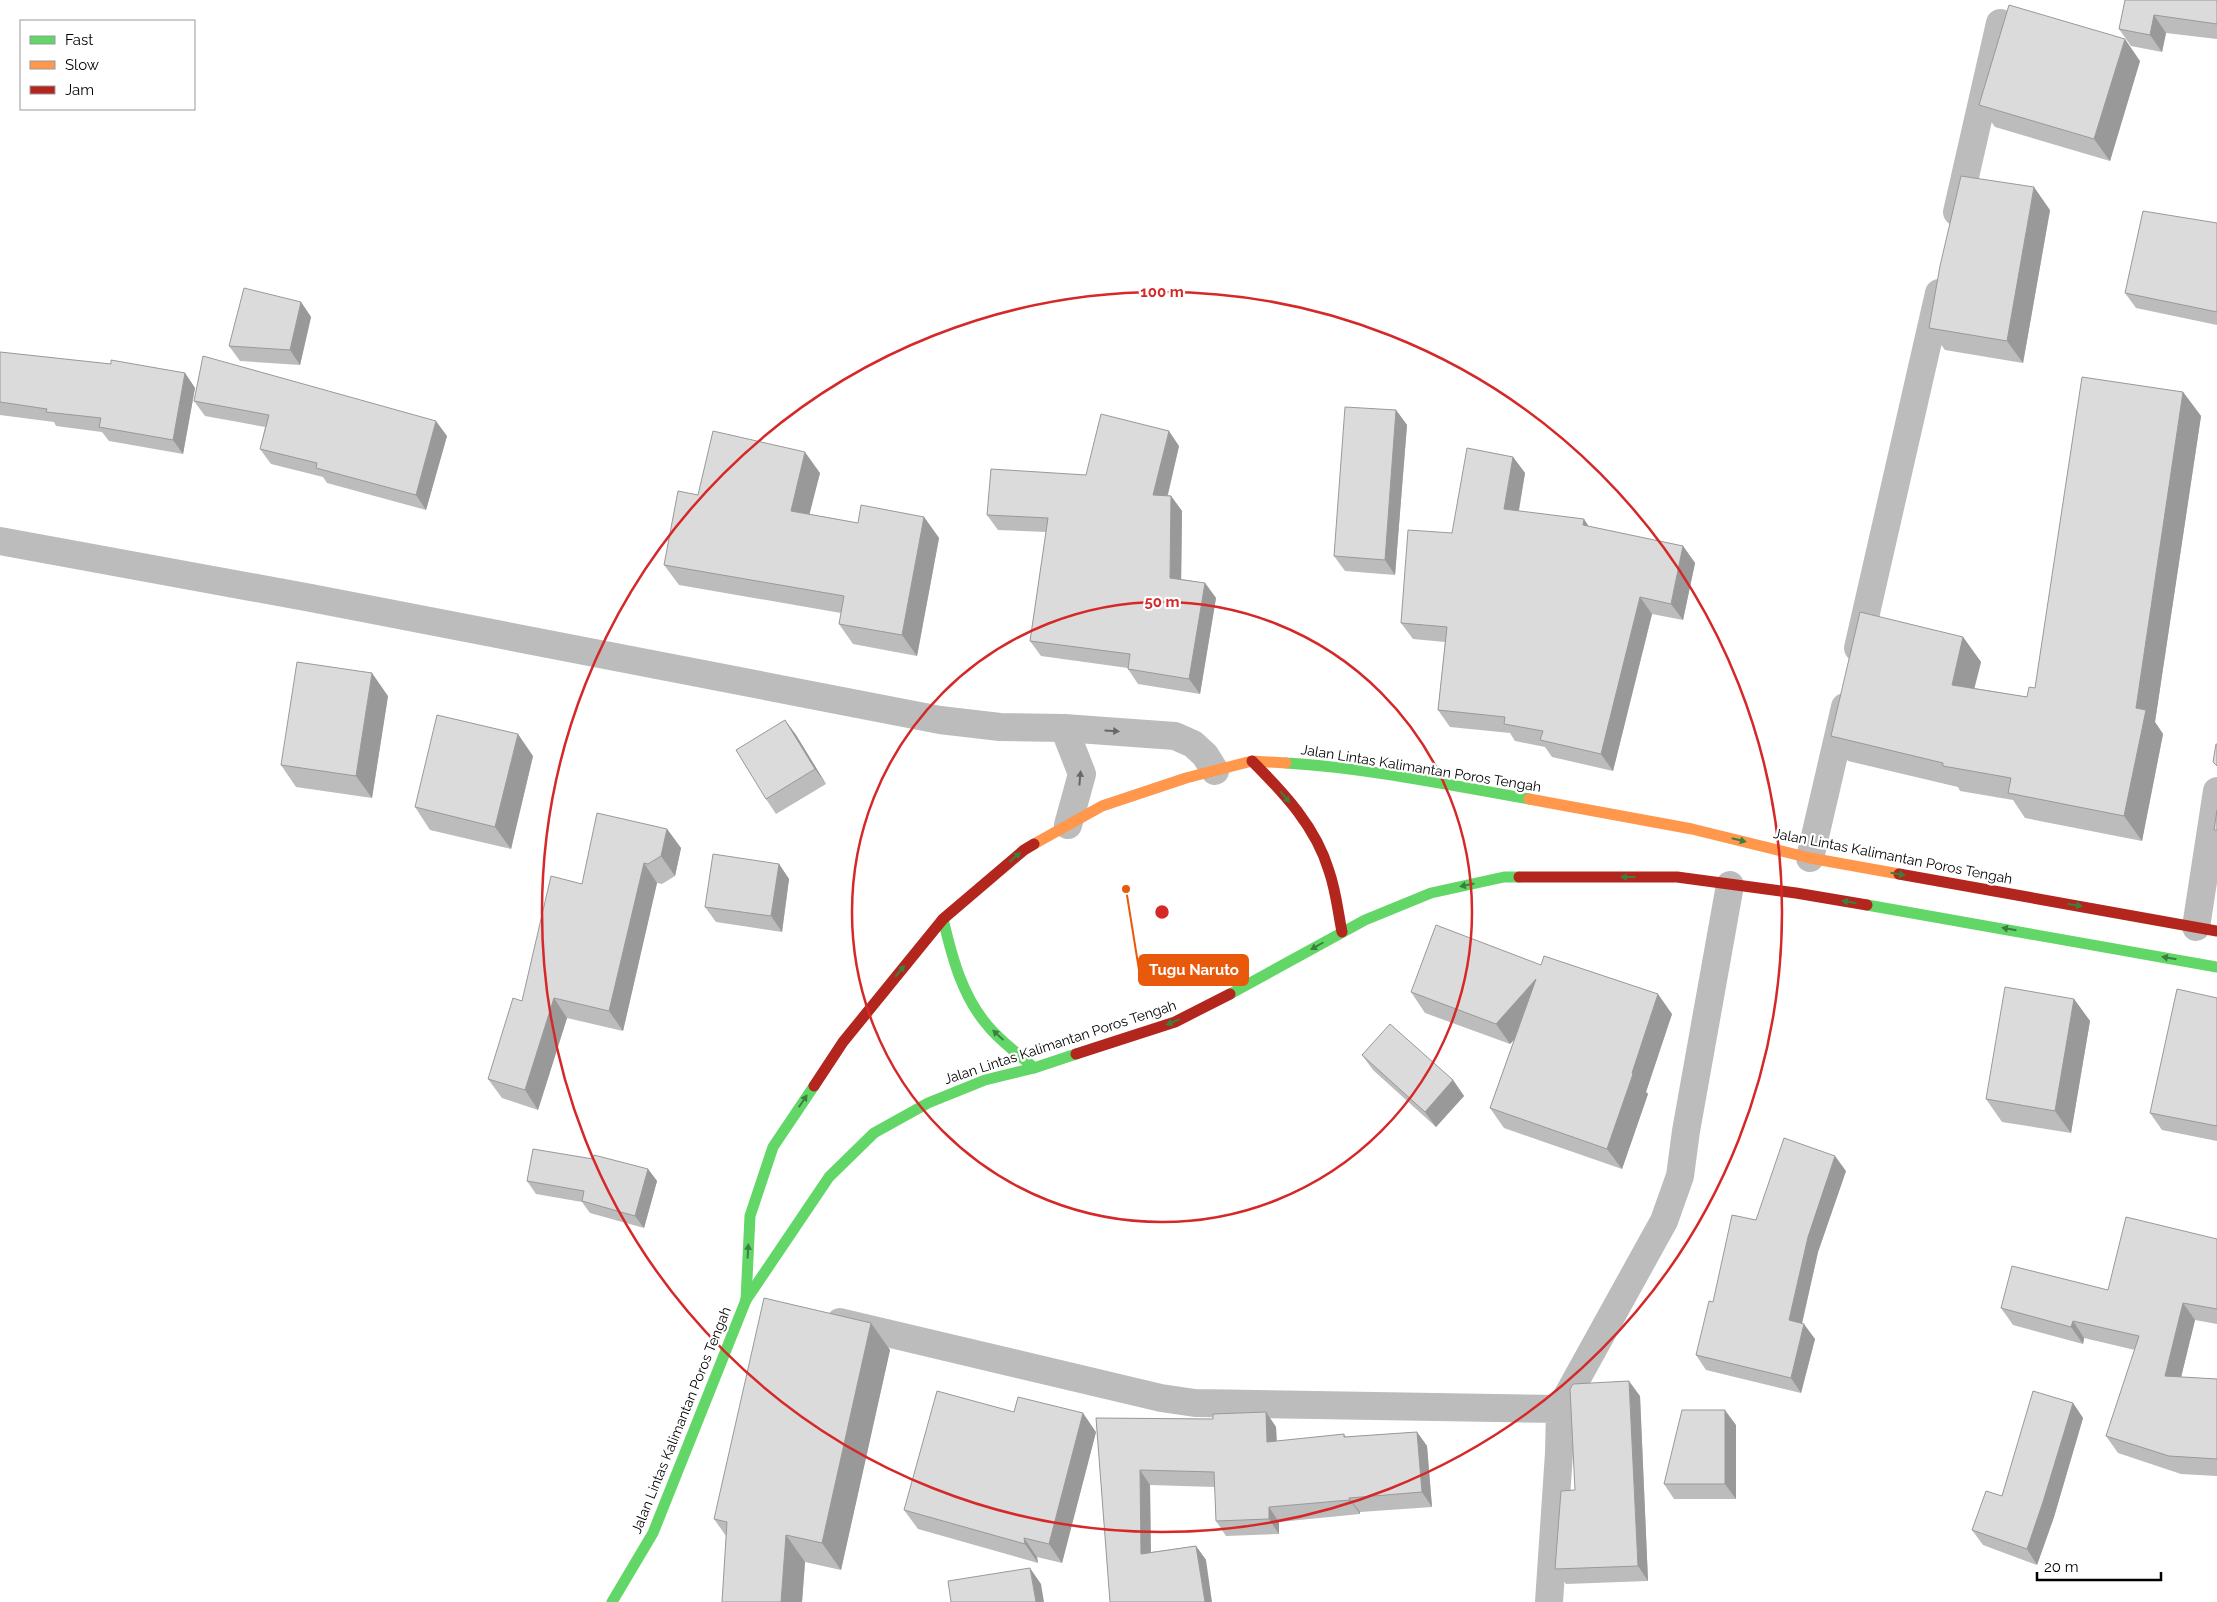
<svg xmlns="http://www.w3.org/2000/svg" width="2217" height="1602" viewBox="0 0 2217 1602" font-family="Raleway,sans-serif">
  <rect width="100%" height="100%" fill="#fff"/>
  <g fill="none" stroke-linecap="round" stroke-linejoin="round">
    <!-- street -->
    <g stroke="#bcbcbc" stroke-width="28">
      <path d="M 1957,212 L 2000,23"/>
      <path d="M 0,541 L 311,598 L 940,720 L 1000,727 L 1064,728 L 1175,736 L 1193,744 L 1205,755 L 1215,771"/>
      <path d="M 1858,648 L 1939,293"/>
      <path d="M 1064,728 L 1082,774 L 1068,825"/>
      <path d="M 1810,858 L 1845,707"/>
      <path d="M 2196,927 L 2217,791"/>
      <path d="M 840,1322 L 1161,1398 L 1195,1403 L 1560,1409 L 1559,1453 L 1549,1602"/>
      <path d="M 1560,1409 L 1664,1221 L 1680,1176 L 1686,1131 L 1730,885"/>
    </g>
    <!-- fast -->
    <g stroke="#63d668" stroke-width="11">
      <path d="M 1286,763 C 1368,768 1449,785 1529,799"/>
      <path d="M 1867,905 L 2217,967"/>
      <path d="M 943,919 C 952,957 962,996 988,1026 C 1001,1042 1019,1054 1034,1068"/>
      <path d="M 1230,994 L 1365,920 L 1431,893 L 1504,877 L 1519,877"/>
      <path d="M 746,1300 L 750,1216 L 773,1147 L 814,1086"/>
      <path d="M 746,1300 L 829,1177 L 874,1133 L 928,1103 L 985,1080 L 1034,1068 L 1076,1054"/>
      <path d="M 612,1602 L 653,1533 L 746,1300"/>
    </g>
    <!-- slow -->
    <g stroke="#ff974d" stroke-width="11">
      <path d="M 1529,799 L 1692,829 L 1810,858 L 1899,874"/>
      <path d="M 1034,844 L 1102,806 L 1186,778 L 1252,761 L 1286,763"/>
    </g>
    <!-- jam -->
    <g stroke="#b3261e" stroke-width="11">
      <path d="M 1252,761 C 1284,793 1316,827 1329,871 C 1336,891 1338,912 1342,932"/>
      <path d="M 1899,874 L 2217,931"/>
      <path d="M 1519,877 L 1677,877 L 1796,893 L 1867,905"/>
      <path d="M 1076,1054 L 1175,1022 L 1230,994"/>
      <path d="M 814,1086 L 843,1042 L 943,919 L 1024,850 L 1034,844"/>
    </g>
  </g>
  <!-- wall -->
  <g fill="#bcbcbc">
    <path d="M 2125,0 L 2217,0 L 2217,39 L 2166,33 L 2162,52 L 2131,46 L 2119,29 Z"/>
    <path d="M 2140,61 L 2110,161 L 1995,127 L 1979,105 Z"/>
    <path d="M 2050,210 L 2023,363 L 1945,350 L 1929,328 Z"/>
    <path d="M 2217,223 L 2217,325 L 2136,308 L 2125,293 Z"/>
    <path d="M 301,302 L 311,317 L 300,365 L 240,361 L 229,346 Z"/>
    <path d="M 0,352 L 185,373 L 195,388 L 183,454 L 109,441 L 102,432 L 56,426 L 54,422 L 0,415 Z"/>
    <path d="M 2183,392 L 2201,416 L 2155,722 L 2163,734 L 2142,841 L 2025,818 L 2013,800 L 1960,791 L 1958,787 L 1848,761 L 1831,736 L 1963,637 L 1981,662 L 1974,688 L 2027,697 L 2035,688 Z"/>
    <path d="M 194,401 L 447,436 L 426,510 L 327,483 L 323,477 L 271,464 L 260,449 L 265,427 L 205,416 Z"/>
    <path d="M 1396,410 L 1407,425 L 1395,575 L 1345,571 L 1334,556 Z"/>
    <path d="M 1179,446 L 1168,495 L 1171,496 L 1182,511 L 1181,579 L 1205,583 L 1216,598 L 1200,694 L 1138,684 L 1128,669 L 1128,668 L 1041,656 L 1030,641 L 1046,532 L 998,530 L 987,515 L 1086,475 Z"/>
    <path d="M 1513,457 L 1525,473 L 1519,511 L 1589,527 L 1683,546 L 1695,563 L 1683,620 L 1652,614 L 1613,771 L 1552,757 L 1545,747 L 1515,741 L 1510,733 L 1450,727 L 1438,710 L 1445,642 L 1413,639 L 1401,623 L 1452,533 Z"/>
    <path d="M 820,473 L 809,514 L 858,523 L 924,517 L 939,538 L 917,656 L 853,644 L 839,624 L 841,613 L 679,585 L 664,565 L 698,495 Z"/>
    <path d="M 388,696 L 372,798 L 296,787 L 281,765 Z"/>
    <path d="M 785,720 L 796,735 L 826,784 L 776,814 L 766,799 Z"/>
    <path d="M 533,756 L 511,849 L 430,830 L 415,807 Z"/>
    <path d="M 667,829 L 681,848 L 675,876 L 662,884 L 657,883 L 623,1031 L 567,1018 L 538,1110 L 502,1098 L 488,1079 L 522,1001 L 582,884 Z"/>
    <path d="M 779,864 L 789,879 L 782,932 L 716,922 L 705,907 Z"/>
    <path d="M 1411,992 L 1672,1014 L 1646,1092 L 1648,1094 L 1622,1169 L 1504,1128 L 1490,1108 L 1514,1040 L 1510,1044 L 1425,1013 Z"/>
    <path d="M 2217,998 L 2217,1141 L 2162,1130 L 2150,1113 Z"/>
    <path d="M 2074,999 L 2090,1021 L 2071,1133 L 2002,1122 L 1986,1099 Z"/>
    <path d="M 1362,1055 L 1453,1080 L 1464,1096 L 1436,1127 L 1373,1070 Z"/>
    <path d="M 648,1169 L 657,1181 L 644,1228 L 590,1213 L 582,1202 L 536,1194 L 527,1181 Z"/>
    <path d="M 1846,1171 L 1818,1252 L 1802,1324 L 1815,1339 L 1801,1393 L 1706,1370 L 1696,1355 L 1713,1302 L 1756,1220 Z"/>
    <path d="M 2217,1239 L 2217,1324 L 2195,1320 L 2181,1377 L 2217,1379 L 2217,1476 L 2181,1474 L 2118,1453 L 2106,1436 L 2135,1350 L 2084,1338 L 2083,1344 L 2013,1325 L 2001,1308 L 2108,1290 Z"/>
    <path d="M 871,1323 L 890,1350 L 841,1570 L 805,1562 L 802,1602 L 722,1602 L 726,1536 L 714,1519 Z"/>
    <path d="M 1640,1396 L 1648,1581 L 1566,1584 L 1555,1569 L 1575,1490 Z"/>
    <path d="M 2073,1403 L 2083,1418 L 2054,1517 L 2037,1565 L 1983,1545 L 1972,1530 L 2002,1496 Z"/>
    <path d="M 1014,1412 L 1096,1432 L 1062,1563 L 1037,1557 L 1038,1563 L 918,1529 L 904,1510 Z"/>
    <path d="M 1266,1412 L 1276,1427 L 1277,1441 L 1344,1434 L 1346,1437 L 1417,1432 L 1427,1446 L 1432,1507 L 1360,1512 L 1360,1514 L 1279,1522 L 1279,1534 L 1226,1536 L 1216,1521 L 1215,1487 L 1150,1485 L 1151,1552 L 1196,1546 L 1206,1560 L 1110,1602 L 1096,1418 L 1213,1419 Z"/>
    <path d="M 1736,1425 L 1736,1499 L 1674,1499 L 1664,1484 Z"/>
  </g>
  <!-- shaded-wall -->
  <g fill="#999">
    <path d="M 2154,15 L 2166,33 L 2162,52 L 2150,35 Z"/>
    <path d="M 2125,39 L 2140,61 L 2110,161 L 2094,139 Z"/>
    <path d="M 2034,187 L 2050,210 L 2023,363 L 2007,341 Z"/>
    <path d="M 301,302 L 311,317 L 300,365 L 290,350 Z"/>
    <path d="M 185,373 L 195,388 L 183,454 L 173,440 Z"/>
    <path d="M 2183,392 L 2201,416 L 2155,722 L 2163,734 L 2142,841 L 2124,816 L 2136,708 Z"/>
    <path d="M 1396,410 L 1407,425 L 1395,575 L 1385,560 Z"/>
    <path d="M 436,421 L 447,436 L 426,510 L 416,495 Z"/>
    <path d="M 1169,431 L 1179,446 L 1164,510 L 1153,495 Z"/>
    <path d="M 805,452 L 820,473 L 805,532 L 791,511 Z"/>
    <path d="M 1513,457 L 1525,473 L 1516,526 L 1504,509 Z"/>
    <path d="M 1171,496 L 1182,511 L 1181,593 L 1170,578 Z"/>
    <path d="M 924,517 L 939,538 L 917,656 L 902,635 Z"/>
    <path d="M 1584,519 L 1595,536 L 1583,525 Z"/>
    <path d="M 1683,546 L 1695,563 L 1683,620 L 1671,604 Z"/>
    <path d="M 1205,583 L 1216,598 L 1200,694 L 1189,679 Z"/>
    <path d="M 1640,597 L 1652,614 L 1613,771 L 1601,754 Z"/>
    <path d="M 1963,637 L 1981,662 L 1969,710 L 1952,685 Z"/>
    <path d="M 372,673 L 388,696 L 372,798 L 356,776 Z"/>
    <path d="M 785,720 L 796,735 L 826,784 L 815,769 Z"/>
    <path d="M 518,734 L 533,756 L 511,849 L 495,827 Z"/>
    <path d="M 667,829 L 681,848 L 675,876 L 661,856 Z"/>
    <path d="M 644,863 L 657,883 L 623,1031 L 609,1011 Z"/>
    <path d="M 779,864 L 789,879 L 782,932 L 771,916 Z"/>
    <path d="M 1536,979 L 1550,1000 L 1510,1044 L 1496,1024 Z"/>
    <path d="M 1658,994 L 1672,1014 L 1646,1092 L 1648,1094 L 1622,1169 L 1607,1149 Z"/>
    <path d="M 554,998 L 567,1018 L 538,1110 L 525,1090 Z"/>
    <path d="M 2074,999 L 2090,1021 L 2071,1133 L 2055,1111 Z"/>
    <path d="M 1453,1080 L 1464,1096 L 1436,1127 L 1425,1112 Z"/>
    <path d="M 1835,1156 L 1846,1171 L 1818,1252 L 1799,1336 L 1789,1320 L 1808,1237 Z"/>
    <path d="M 648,1169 L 657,1181 L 644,1228 L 635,1216 Z"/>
    <path d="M 2183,1303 L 2195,1320 L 2177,1394 L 2165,1376 Z"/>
    <path d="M 2073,1321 L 2084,1338 L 2083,1344 L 2071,1327 Z"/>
    <path d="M 871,1323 L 890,1350 L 841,1570 L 822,1543 Z"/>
    <path d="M 1804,1324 L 1815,1339 L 1801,1393 L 1791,1378 Z"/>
    <path d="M 1629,1381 L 1640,1396 L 1648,1581 L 1638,1566 Z"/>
    <path d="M 2073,1403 L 2083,1418 L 2054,1517 L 2037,1565 L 2027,1549 Z"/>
    <path d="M 1725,1410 L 1736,1425 L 1736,1499 L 1725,1484 Z"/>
    <path d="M 1266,1412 L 1276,1427 L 1277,1456 L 1267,1442 Z"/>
    <path d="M 1083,1413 L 1096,1432 L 1062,1563 L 1049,1544 Z"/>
    <path d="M 1417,1432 L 1427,1446 L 1432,1507 L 1422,1492 Z"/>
    <path d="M 1140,1470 L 1150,1485 L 1151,1568 L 1141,1554 Z"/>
    <path d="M 1349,1498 L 1360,1512 L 1360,1514 L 1350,1500 Z"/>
    <path d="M 1269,1507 L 1279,1522 L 1279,1534 L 1269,1519 Z"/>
    <path d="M 786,1535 L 805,1562 L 802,1602 L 781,1602 Z"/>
    <path d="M 1024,1538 L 1037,1557 L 1038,1563 L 1025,1544 Z"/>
    <path d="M 1196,1546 L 1206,1560 L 1212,1602 L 1205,1602 Z"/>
    <path d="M 1030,1568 L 1041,1584 L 1044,1602 L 1036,1602 Z"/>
  </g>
  <!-- building -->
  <g fill="#dbdbdb" stroke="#999">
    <path d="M 2125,0 L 2217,0 L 2217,24 L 2154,15 L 2150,35 L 2119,29 Z"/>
    <path d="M 2009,5 L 2125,39 L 2094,139 L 1979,105 Z"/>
    <path d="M 1961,176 L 2034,187 L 2007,341 L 1929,328 L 1940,266 Z"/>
    <path d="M 2143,211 L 2217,223 L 2217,312 L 2125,293 Z"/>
    <path d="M 244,288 L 301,302 L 290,350 L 229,346 Z"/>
    <path d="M 0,352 L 111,364 L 111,360 L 185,373 L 173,440 L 99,427 L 101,418 L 46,412 L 47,409 L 0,402 Z"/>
    <path d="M 203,356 L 436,421 L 416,495 L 316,468 L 317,463 L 260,449 L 269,415 L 194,401 Z"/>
    <path d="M 2082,377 L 2183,392 L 2136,708 L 2146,710 L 2124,816 L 2008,793 L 2011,778 L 1943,766 L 1943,763 L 1831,736 L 1860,612 L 1963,637 L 1952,685 L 2027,697 L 2029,687 L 2035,688 Z"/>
    <path d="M 1345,407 L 1396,410 L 1385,560 L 1334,556 Z"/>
    <path d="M 1101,414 L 1169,431 L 1153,495 L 1171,496 L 1170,578 L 1205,583 L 1189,679 L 1128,669 L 1130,654 L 1030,641 L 1048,518 L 987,515 L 991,469 L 1086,475 Z"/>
    <path d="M 713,431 L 805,452 L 791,511 L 858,523 L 861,505 L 924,517 L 902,635 L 839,624 L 844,596 L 664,565 L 678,491 L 698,495 Z"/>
    <path d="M 1467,448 L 1513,457 L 1504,509 L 1584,519 L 1583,525 L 1683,546 L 1671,604 L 1640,597 L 1601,754 L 1540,740 L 1543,731 L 1504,724 L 1505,717 L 1438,710 L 1447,627 L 1401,623 L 1408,530 L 1452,533 Z"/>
    <path d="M 297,662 L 372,673 L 356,776 L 281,765 Z"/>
    <path d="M 437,715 L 518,734 L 495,827 L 415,807 Z"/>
    <path d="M 785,720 L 815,769 L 766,799 L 736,750 Z"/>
    <path d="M 2216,744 L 2217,744 L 2217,766 L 2213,762 Z"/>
    <path d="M 2217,810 L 2217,830 L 2214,830 Z"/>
    <path d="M 597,813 L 667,829 L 661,856 L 648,864 L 644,863 L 609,1011 L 554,998 L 525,1090 L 488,1079 L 513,998 L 522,1001 L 551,876 L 582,884 Z"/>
    <path d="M 713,854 L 779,864 L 771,916 L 705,907 Z"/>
    <path d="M 1436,925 L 1541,965 L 1544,956 L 1658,994 L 1632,1073 L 1633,1074 L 1607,1149 L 1490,1108 L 1536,979 L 1496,1024 L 1411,992 Z"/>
    <path d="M 2005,987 L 2074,999 L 2055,1111 L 1986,1099 Z"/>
    <path d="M 2177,989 L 2217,998 L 2217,1126 L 2150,1113 Z"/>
    <path d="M 1390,1024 L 1453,1080 L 1425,1112 L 1362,1055 Z"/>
    <path d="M 1784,1138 L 1835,1156 L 1808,1237 L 1789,1320 L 1804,1324 L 1791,1378 L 1696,1355 L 1709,1301 L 1713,1302 L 1732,1215 L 1756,1220 Z"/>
    <path d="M 533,1149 L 593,1159 L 594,1155 L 648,1169 L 635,1216 L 582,1201 L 584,1191 L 527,1181 Z"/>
    <path d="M 2126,1217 L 2217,1239 L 2217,1309 L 2183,1303 L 2165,1376 L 2217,1379 L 2217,1459 L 2169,1456 L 2106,1436 L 2139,1336 L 2073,1321 L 2071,1327 L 2001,1308 L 2012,1266 L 2108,1290 Z"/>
    <path d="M 764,1298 L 871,1323 L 822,1543 L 786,1535 L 781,1602 L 722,1602 L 727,1522 L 714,1519 Z"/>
    <path d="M 1629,1381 L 1638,1566 L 1555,1569 L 1561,1491 L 1575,1490 L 1570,1389 L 1573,1384 Z"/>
    <path d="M 937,1391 L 1014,1412 L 1018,1397 L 1083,1413 L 1049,1544 L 1024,1538 L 1025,1544 L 904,1510 Z"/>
    <path d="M 2033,1391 L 2073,1403 L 2043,1502 L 2027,1549 L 1972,1530 L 1986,1491 L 2002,1496 Z"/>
    <path d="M 1682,1410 L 1725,1410 L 1725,1484 L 1664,1484 Z"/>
    <path d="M 1266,1412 L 1267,1442 L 1344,1434 L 1344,1437 L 1417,1432 L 1422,1492 L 1349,1498 L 1350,1500 L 1269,1507 L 1269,1519 L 1216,1521 L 1214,1472 L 1140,1470 L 1141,1554 L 1196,1546 L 1205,1602 L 1110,1602 L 1096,1418 L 1213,1419 L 1213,1414 Z"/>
    <path d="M 1030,1568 L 1036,1602 L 951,1602 L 948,1581 Z"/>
  </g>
  <!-- one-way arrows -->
  <defs><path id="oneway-solid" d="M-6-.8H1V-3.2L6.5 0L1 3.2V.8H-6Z" transform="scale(1.25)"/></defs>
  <g fill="#676767">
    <use href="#oneway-solid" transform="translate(1112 731) rotate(3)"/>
    <use href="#oneway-solid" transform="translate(1080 778) rotate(-85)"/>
  </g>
  <g fill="#3b803e">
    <use href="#oneway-solid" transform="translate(1285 797) rotate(50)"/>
    <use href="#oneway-solid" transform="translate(1739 840) rotate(14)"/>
    <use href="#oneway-solid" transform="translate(1015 857) rotate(-41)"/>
    <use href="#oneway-solid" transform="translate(1898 874) rotate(10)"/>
    <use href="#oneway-solid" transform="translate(1628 877) rotate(-180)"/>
    <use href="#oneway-solid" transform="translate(1467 885) rotate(168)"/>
    <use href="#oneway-solid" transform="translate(1849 902) rotate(-170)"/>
    <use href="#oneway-solid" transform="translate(2075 905) rotate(10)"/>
    <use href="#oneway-solid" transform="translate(2009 929) rotate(-170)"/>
    <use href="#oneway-solid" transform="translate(1317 946) rotate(150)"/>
    <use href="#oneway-solid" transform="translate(2169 958) rotate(-170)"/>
    <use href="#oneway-solid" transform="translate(900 971) rotate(-50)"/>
    <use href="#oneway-solid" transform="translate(1173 1022) rotate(158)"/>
    <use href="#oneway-solid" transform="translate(998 1035) rotate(-137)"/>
    <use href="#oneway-solid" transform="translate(803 1101) rotate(-56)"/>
    <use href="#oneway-solid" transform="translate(748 1251) rotate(-87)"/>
  </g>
  <!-- distance rings -->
  <g fill="none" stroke="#d62828" stroke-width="2.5">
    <circle cx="1162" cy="912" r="310"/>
    <circle cx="1162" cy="912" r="620"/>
  </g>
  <g text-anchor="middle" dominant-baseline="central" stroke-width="4.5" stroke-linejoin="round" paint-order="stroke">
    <!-- street labels -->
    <g font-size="14" fill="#000" stroke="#fff">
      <text transform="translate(1421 768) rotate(9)">Jalan Lintas Kalimantan Poros Tengah</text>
      <text transform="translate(1893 856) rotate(11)">Jalan Lintas Kalimantan Poros Tengah</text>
      <text transform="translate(1060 1042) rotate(-18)">Jalan Lintas Kalimantan Poros Tengah</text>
      <text transform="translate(681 1420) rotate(-68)">Jalan Lintas Kalimantan Poros Tengah</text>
    </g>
  </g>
  <circle cx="1162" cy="912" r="8" fill="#d62828" stroke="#fff" stroke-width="2.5"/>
  <g font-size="15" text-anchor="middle" font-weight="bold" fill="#d62828" stroke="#fff" stroke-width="4.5" stroke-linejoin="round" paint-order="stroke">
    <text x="1162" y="297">100 m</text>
    <text x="1162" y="607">50 m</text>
  </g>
  <!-- callouts -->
  <path fill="none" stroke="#e8590c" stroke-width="2" d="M1126 889L1139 970"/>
  <circle fill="#e8590c" stroke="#fff" stroke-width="2" cx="1126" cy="889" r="5"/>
  <rect fill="#e8590c" stroke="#e8590c" stroke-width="2" x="1139" y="955" width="109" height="30" rx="5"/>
  <g font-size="15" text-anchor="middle" font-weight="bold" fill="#fff">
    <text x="1194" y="975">Tugu Naruto</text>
  </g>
  <!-- legend -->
  <rect x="20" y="20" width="175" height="90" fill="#ffffff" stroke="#999999"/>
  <rect x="30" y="36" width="25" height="8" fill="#63d668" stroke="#999999"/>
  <text x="65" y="45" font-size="15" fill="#000000">Fast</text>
  <rect x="30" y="61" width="25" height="8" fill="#ff974d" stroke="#999999"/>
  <text x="65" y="70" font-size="15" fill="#000000">Slow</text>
  <rect x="30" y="86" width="25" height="8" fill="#b3261e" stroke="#999999"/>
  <text x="65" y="95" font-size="15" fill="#000000">Jam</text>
  <!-- scale -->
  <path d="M2037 1572v8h124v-8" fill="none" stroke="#000000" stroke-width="2.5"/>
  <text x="2044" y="1572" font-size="15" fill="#000000" stroke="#ffffff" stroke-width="4" paint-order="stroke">20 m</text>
</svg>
